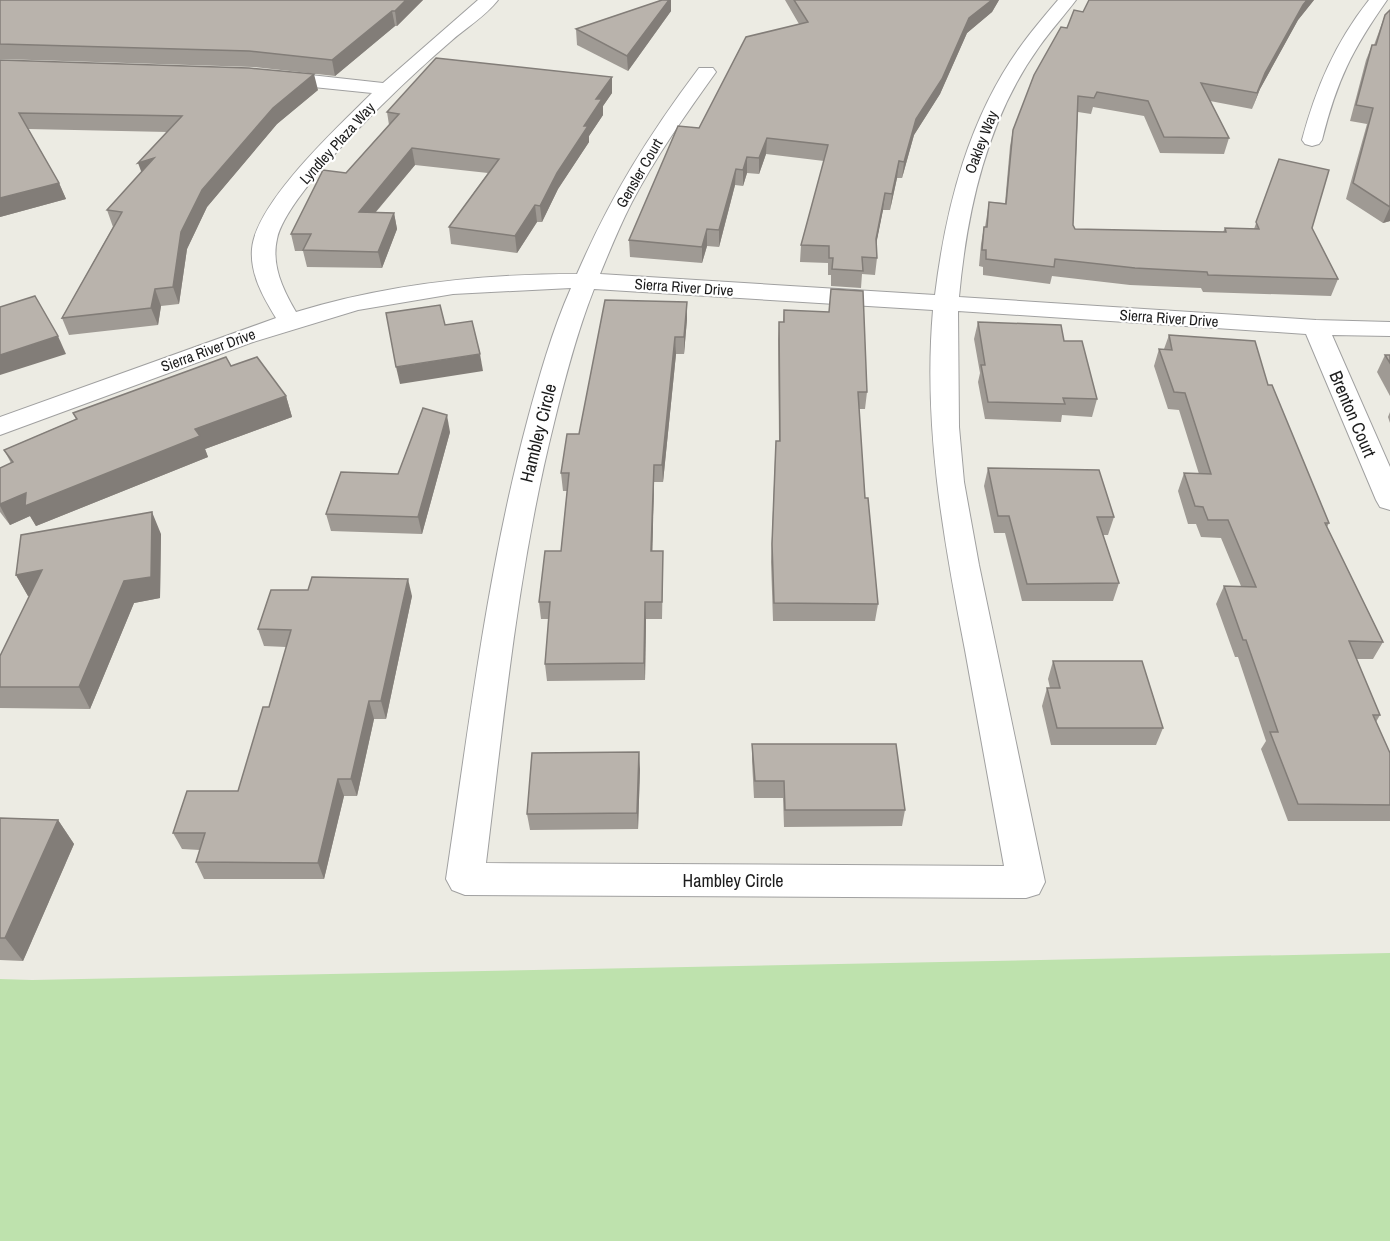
<svg xmlns="http://www.w3.org/2000/svg" width="1390" height="1241" viewBox="0 0 1390 1241" font-family="'Archivo Narrow',sans-serif">
  <rect width="100%" height="100%" fill="#ecebe3"/>
  <!-- grass -->
  <path fill="#bee2ad" d="M 1390,953 L 1390,1241 L 0,1241 L 0,979 L 32,980 Z"/>
  <g fill="none" stroke-linecap="round" stroke-linejoin="round">
    <!-- minor casing -->
    <g stroke="#a0a0a0" stroke-width="2">
      <g id="minor">
        <path d="M 478,0 L 498,0 C 486,16 464,29 450,42 C 409,77 287,191 277,239 C 271,265 283,290 296,312 C 388,284 481,274 577,274 C 611,196 648,136 699,68 L 713,68 L 716,72 C 686,114 656,156 632,202 C 620,225 610,250 600,274 L 935,295 C 946,206 969,116 1023,43 C 1034,28 1046,14 1058,0 L 1076,0 C 1064,16 1050,31 1039,47 C 987,119 967,210 959,297 L 1316,320 L 1390,322 L 1390,336 L 1332,335 L 1390,467 L 1390,510 L 1380,507 L 1376,500 L 1306,334 L 958,311 L 959,427 L 964,482 L 979,565 L 1045,882 L 1039,894 L 1026,898 L 465,895 L 452,890 L 446,879 C 469,726 487,572 527,422 C 539,377 552,331 571,288 L 453,294 L 358,310 L 253,342 L 0,435 L 0,417 L 276,318 C 263,297 250,274 252,249 C 256,202 338,127 372,93 L 274,83 L 267,81 L 264,77 L 267,73 L 274,71 L 383,83 ZM 594,289 L 933,310 C 923,425 943,537 965,650 C 978,722 991,794 1004,866 L 486,863 C 504,716 518,567 554,423 C 565,378 577,332 594,289 Z"/>
        <path d="M 1369,0 L 1387,0 C 1352,50 1337,80 1322,140 L 1319,144 L 1312,146 L 1305,144 L 1302,140 C 1316,88 1335,43 1369,0 Z"/>
      </g>
    </g>
    <!-- minor -->
    <use href="#minor" fill="#fff" fill-rule="evenodd"/>
  </g>
  <!-- wall -->
  <g fill="#9f9a94">
    <path d="M 0,0 L 423,0 L 397,26 L 395,26 L 335,76 L 253,67 L 0,59 Z"/>
    <path d="M 662,0 L 671,0 L 671,11 L 628,71 L 577,45 L 576,29 Z"/>
    <path d="M 785,0 L 999,0 L 992,12 L 967,33 L 940,94 L 914,135 L 902,178 L 897,178 L 890,210 L 883,210 L 876,244 L 877,258 L 875,275 L 862,274 L 861,288 L 831,286 L 831,275 L 828,275 L 828,263 L 800,262 L 801,245 L 824,161 L 766,154 L 759,174 L 747,173 L 743,186 L 735,185 L 719,247 L 707,246 L 702,263 L 630,257 L 629,240 L 699,128 L 799,24 Z"/>
    <path d="M 1089,0 L 1314,0 L 1298,20 L 1260,89 L 1252,109 L 1210,101 L 1229,138 L 1224,154 L 1160,153 L 1144,116 L 1093,107 L 1091,114 L 1078,112 L 1073,225 L 1075,229 L 1223,232 L 1225,228 L 1254,229 L 1279,159 L 1312,228 L 1338,279 L 1331,296 L 1203,292 L 1201,288 L 1130,285 L 1052,276 L 1050,284 L 983,275 L 983,267 L 979,266 L 981,244 L 984,227 L 985,227 L 989,202 L 1005,203 L 1010,146 L 1013,130 L 1067,28 L 1083,12 Z"/>
    <path d="M 1390,10 L 1390,221 L 1383,223 L 1346,199 L 1367,124 L 1350,121 L 1366,60 L 1372,45 L 1374,45 L 1385,15 Z"/>
    <path d="M 0,60 L 318,90 L 277,124 L 207,207 L 187,249 L 179,304 L 161,306 L 158,325 L 69,335 L 62,318 L 113,227 L 107,210 L 142,172 L 168,132 L 28,129 L 59,183 L 66,199 L 0,217 Z"/>
    <path d="M 612,77 L 612,93 L 603,106 L 603,115 L 589,136 L 589,142 L 558,189 L 542,222 L 537,222 L 517,253 L 451,244 L 449,227 L 488,173 L 415,165 L 376,212 L 394,213 L 397,229 L 382,268 L 307,267 L 303,251 L 295,251 L 291,234 L 389,125 L 387,112 Z"/>
    <path d="M 784,310 L 867,392 L 865,409 L 859,409 L 865,498 L 878,604 L 875,621 L 773,621 L 771,562 L 775,459 L 779,441 L 778,339 L 779,322 L 783,322 Z"/>
    <path d="M 687,319 L 684,354 L 676,354 L 663,482 L 654,482 L 652,551 L 663,569 L 662,619 L 646,619 L 645,680 L 547,681 L 545,664 L 549,619 L 541,619 L 539,602 L 561,551 L 567,491 L 563,491 L 561,473 L 579,434 Z"/>
    <path d="M 978,322 L 1064,341 L 1097,399 L 1092,417 L 1062,415 L 1061,422 L 985,419 L 978,382 L 980,373 L 974,339 Z"/>
    <path d="M 1169,335 L 1268,385 L 1329,523 L 1327,527 L 1383,642 L 1373,659 L 1356,659 L 1380,715 L 1376,722 L 1390,753 L 1390,821 L 1288,821 L 1261,749 L 1266,741 L 1238,657 L 1235,657 L 1216,604 L 1224,586 L 1241,586 L 1221,538 L 1201,537 L 1196,524 L 1188,524 L 1178,491 L 1184,473 L 1199,474 L 1179,410 L 1168,409 L 1154,366 L 1159,349 L 1164,349 Z"/>
    <path d="M 1385,355 L 1390,355 L 1390,396 L 1377,372 Z"/>
    <path d="M 231,366 L 286,396 L 292,417 L 205,449 L 208,457 L 36,526 L 30,516 L 10,525 L 0,512 L 0,468 L 11,463 L 4,450 L 76,419 L 73,413 Z"/>
    <path d="M 1390,412 L 1390,423 L 1388,417 Z"/>
    <path d="M 450,432 L 422,534 L 331,531 L 326,514 L 398,474 Z"/>
    <path d="M 988,468 L 1114,517 L 1108,535 L 1103,535 L 1119,583 L 1113,601 L 1022,601 L 1005,533 L 994,533 L 984,486 Z"/>
    <path d="M 161,534 L 160,598 L 134,603 L 90,709 L 0,708 L 0,656 L 30,596 L 28,596 L 16,575 Z"/>
    <path d="M 412,596 L 386,719 L 374,719 L 357,796 L 344,796 L 324,879 L 204,879 L 196,862 L 200,850 L 182,849 L 173,833 L 238,791 L 269,707 L 286,647 L 264,646 L 258,629 Z"/>
    <path d="M 1053,661 L 1163,728 L 1156,745 L 1051,745 L 1042,706 L 1047,688 L 1050,688 L 1048,679 Z"/>
    <path d="M 752,744 L 905,810 L 902,826 L 784,827 L 783,798 L 754,798 L 752,761 Z"/>
    <path d="M 640,769 L 638,829 L 530,830 L 527,814 Z"/>
    <path d="M 0,818 L 58,820 L 74,844 L 23,961 L 0,960 Z"/>
  </g>
  <!-- shaded-wall -->
  <g fill="#827d78">
    <path d="M 406,0 L 423,0 L 397,26 L 395,11 Z"/>
    <path d="M 669,0 L 671,0 L 671,11 L 628,71 L 627,56 Z"/>
    <path d="M 992,0 L 999,0 L 992,12 L 967,33 L 940,94 L 914,135 L 902,178 L 904,162 L 916,119 L 969,18 Z"/>
    <path d="M 1307,0 L 1314,0 L 1298,20 L 1260,89 L 1252,109 L 1265,73 L 1303,5 Z"/>
    <path d="M 392,11 L 395,26 L 335,76 L 332,60 Z"/>
    <path d="M 314,74 L 318,90 L 277,124 L 207,207 L 187,249 L 179,304 L 173,287 L 181,232 L 202,190 L 273,108 Z"/>
    <path d="M 612,77 L 612,93 L 603,106 L 603,115 L 589,136 L 589,142 L 558,189 L 542,222 L 540,206 L 557,173 L 584,126 L 596,99 Z"/>
    <path d="M 767,138 L 766,154 L 759,174 L 759,158 Z"/>
    <path d="M 412,148 L 415,165 L 362,228 L 359,212 Z"/>
    <path d="M 747,157 L 747,173 L 743,186 L 743,170 Z"/>
    <path d="M 154,158 L 144,179 L 138,163 Z"/>
    <path d="M 899,161 L 897,178 L 890,210 L 892,194 Z"/>
    <path d="M 736,169 L 735,185 L 719,247 L 719,230 Z"/>
    <path d="M 59,183 L 66,199 L 0,217 L 0,198 Z"/>
    <path d="M 885,193 L 883,210 L 874,255 L 876,239 Z"/>
    <path d="M 535,205 L 537,222 L 517,253 L 515,236 Z"/>
    <path d="M 1390,207 L 1390,221 L 1383,223 Z"/>
    <path d="M 394,213 L 397,229 L 382,268 L 378,252 Z"/>
    <path d="M 707,229 L 707,246 L 702,263 L 702,247 Z"/>
    <path d="M 155,289 L 161,306 L 158,325 L 151,308 Z"/>
    <path d="M 687,302 L 687,319 L 684,354 L 684,337 Z"/>
    <path d="M 58,336 L 66,354 L 0,375 L 0,355 Z"/>
    <path d="M 675,337 L 676,354 L 663,482 L 662,465 Z"/>
    <path d="M 480,354 L 483,371 L 400,384 L 396,367 Z"/>
    <path d="M 286,396 L 292,417 L 205,449 L 208,457 L 36,526 L 30,516 L 10,525 L 0,506 L 0,504 L 26,493 L 195,429 Z"/>
    <path d="M 447,415 L 450,432 L 422,534 L 418,517 Z"/>
    <path d="M 654,465 L 654,482 L 652,569 L 651,551 Z"/>
    <path d="M 152,512 L 161,534 L 160,598 L 134,603 L 90,709 L 79,687 Z"/>
    <path d="M 42,570 L 54,592 L 28,596 L 16,575 Z"/>
    <path d="M 408,579 L 412,596 L 386,719 L 381,701 Z"/>
    <path d="M 645,602 L 646,619 L 645,680 L 644,663 Z"/>
    <path d="M 369,701 L 374,719 L 357,796 L 351,779 Z"/>
    <path d="M 639,752 L 640,769 L 638,829 L 637,813 Z"/>
    <path d="M 338,779 L 344,796 L 324,879 L 318,863 Z"/>
    <path d="M 58,820 L 74,844 L 23,961 L 5,938 Z"/>
  </g>
  <!-- building -->
  <g fill="#b9b3ac" stroke="#827d78" stroke-width="1.5">
    <path d="M 0,0 L 406,0 L 395,11 L 392,11 L 332,60 L 249,51 L 0,44 Z"/>
    <path d="M 662,0 L 669,0 L 627,56 L 576,29 Z"/>
    <path d="M 794,0 L 992,0 L 969,18 L 942,79 L 916,119 L 904,162 L 899,161 L 892,194 L 885,193 L 876,239 L 877,258 L 862,257 L 863,271 L 832,269 L 833,258 L 829,258 L 829,246 L 801,245 L 828,145 L 767,138 L 759,158 L 747,157 L 743,170 L 736,169 L 719,230 L 707,229 L 702,247 L 629,240 L 678,126 L 699,128 L 746,37 L 808,22 Z"/>
    <path d="M 1089,0 L 1307,0 L 1303,5 L 1265,73 L 1257,93 L 1201,83 L 1229,138 L 1164,137 L 1148,101 L 1097,92 L 1094,98 L 1078,96 L 1073,225 L 1075,229 L 1226,232 L 1225,228 L 1259,229 L 1256,222 L 1279,159 L 1329,170 L 1312,228 L 1338,279 L 1208,275 L 1207,272 L 1135,268 L 1055,259 L 1054,267 L 986,259 L 986,250 L 982,250 L 984,227 L 987,227 L 989,202 L 1006,204 L 1013,130 L 1034,75 L 1061,27 L 1067,28 L 1074,10 L 1083,12 Z"/>
    <path d="M 1390,10 L 1390,207 L 1353,183 L 1373,108 L 1356,105 L 1372,45 L 1376,45 L 1385,15 Z"/>
    <path d="M 436,58 L 612,77 L 596,99 L 602,99 L 584,126 L 588,126 L 557,173 L 540,206 L 535,205 L 515,236 L 449,227 L 499,159 L 412,148 L 359,212 L 394,213 L 378,252 L 303,250 L 311,234 L 291,234 L 323,170 L 346,173 L 399,114 L 387,112 Z"/>
    <path d="M 0,60 L 249,68 L 314,74 L 273,108 L 202,190 L 181,232 L 173,287 L 155,289 L 151,308 L 62,318 L 122,212 L 107,210 L 154,158 L 138,163 L 182,116 L 19,113 L 59,183 L 0,198 Z"/>
    <path d="M 831,289 L 863,291 L 867,392 L 858,392 L 865,498 L 868,498 L 878,604 L 774,603 L 772,544 L 776,441 L 780,441 L 779,322 L 784,322 L 784,310 L 829,312 Z"/>
    <path d="M 35,296 L 58,336 L 0,355 L 0,307 Z"/>
    <path d="M 605,300 L 687,302 L 684,337 L 675,337 L 662,465 L 654,465 L 651,551 L 663,551 L 662,602 L 645,602 L 644,663 L 545,664 L 550,602 L 539,602 L 545,551 L 561,551 L 569,473 L 561,473 L 567,434 L 579,434 Z"/>
    <path d="M 440,305 L 445,325 L 472,321 L 480,354 L 396,367 L 386,313 Z"/>
    <path d="M 978,322 L 1061,325 L 1064,341 L 1082,341 L 1097,399 L 1063,398 L 1065,404 L 988,402 L 981,365 L 985,365 Z"/>
    <path d="M 1169,335 L 1255,341 L 1268,385 L 1272,385 L 1329,523 L 1325,523 L 1383,642 L 1349,641 L 1380,715 L 1373,715 L 1390,753 L 1390,805 L 1298,804 L 1270,732 L 1278,732 L 1246,640 L 1243,640 L 1224,586 L 1256,587 L 1228,520 L 1208,520 L 1203,507 L 1195,506 L 1184,473 L 1211,474 L 1185,393 L 1174,392 L 1159,349 L 1172,350 Z"/>
    <path d="M 1385,355 L 1390,355 L 1390,363 Z"/>
    <path d="M 226,357 L 231,366 L 257,357 L 286,396 L 195,429 L 200,436 L 25,506 L 26,493 L 0,504 L 0,468 L 13,462 L 4,450 L 77,419 L 73,413 Z"/>
    <path d="M 423,408 L 447,415 L 418,517 L 326,514 L 341,472 L 398,474 Z"/>
    <path d="M 988,468 L 1099,470 L 1114,517 L 1097,517 L 1119,583 L 1027,584 L 1009,516 L 998,516 Z"/>
    <path d="M 152,512 L 151,577 L 124,581 L 79,687 L 0,687 L 0,656 L 42,570 L 16,575 L 21,535 Z"/>
    <path d="M 312,577 L 408,579 L 381,701 L 369,701 L 351,779 L 338,779 L 318,863 L 196,862 L 205,833 L 173,833 L 187,791 L 238,791 L 263,707 L 269,707 L 291,630 L 258,629 L 271,590 L 308,590 Z"/>
    <path d="M 1053,661 L 1142,661 L 1163,728 L 1057,728 L 1047,688 L 1060,688 Z"/>
    <path d="M 752,744 L 896,744 L 905,810 L 785,810 L 784,781 L 755,781 Z"/>
    <path d="M 639,752 L 637,813 L 527,814 L 532,753 Z"/>
    <path d="M 0,818 L 58,820 L 5,938 L 0,938 Z"/>
  </g>
  <g text-anchor="middle" dominant-baseline="central" stroke-width="4.5" stroke-linejoin="round" paint-order="stroke">
    <!-- far-street labels -->
    <g font-size="15" fill="#1c1c1c" stroke="#fff">
      <text transform="translate(981 142) rotate(-69)">Oakley Way</text>
      <text transform="translate(337 143) rotate(-48)">Lyndley Plaza Way</text>
      <text transform="translate(639 173) rotate(-60)">Gensler Court</text>
      <text transform="translate(684 287) rotate(4)">Sierra River Drive</text>
      <text transform="translate(1169 318) rotate(4)">Sierra River Drive</text>
      <text transform="translate(208 350) rotate(-20)">Sierra River Drive</text>
    </g>
    <!-- street labels -->
    <g font-size="18" fill="#1c1c1c" stroke="#fff">
      <text transform="translate(1353 414) rotate(67)">Brenton Court</text>
      <text transform="translate(538 433) rotate(-76)">Hambley Circle</text>
      <text x="733" y="880">Hambley Circle</text>
    </g>
  </g>
</svg>
